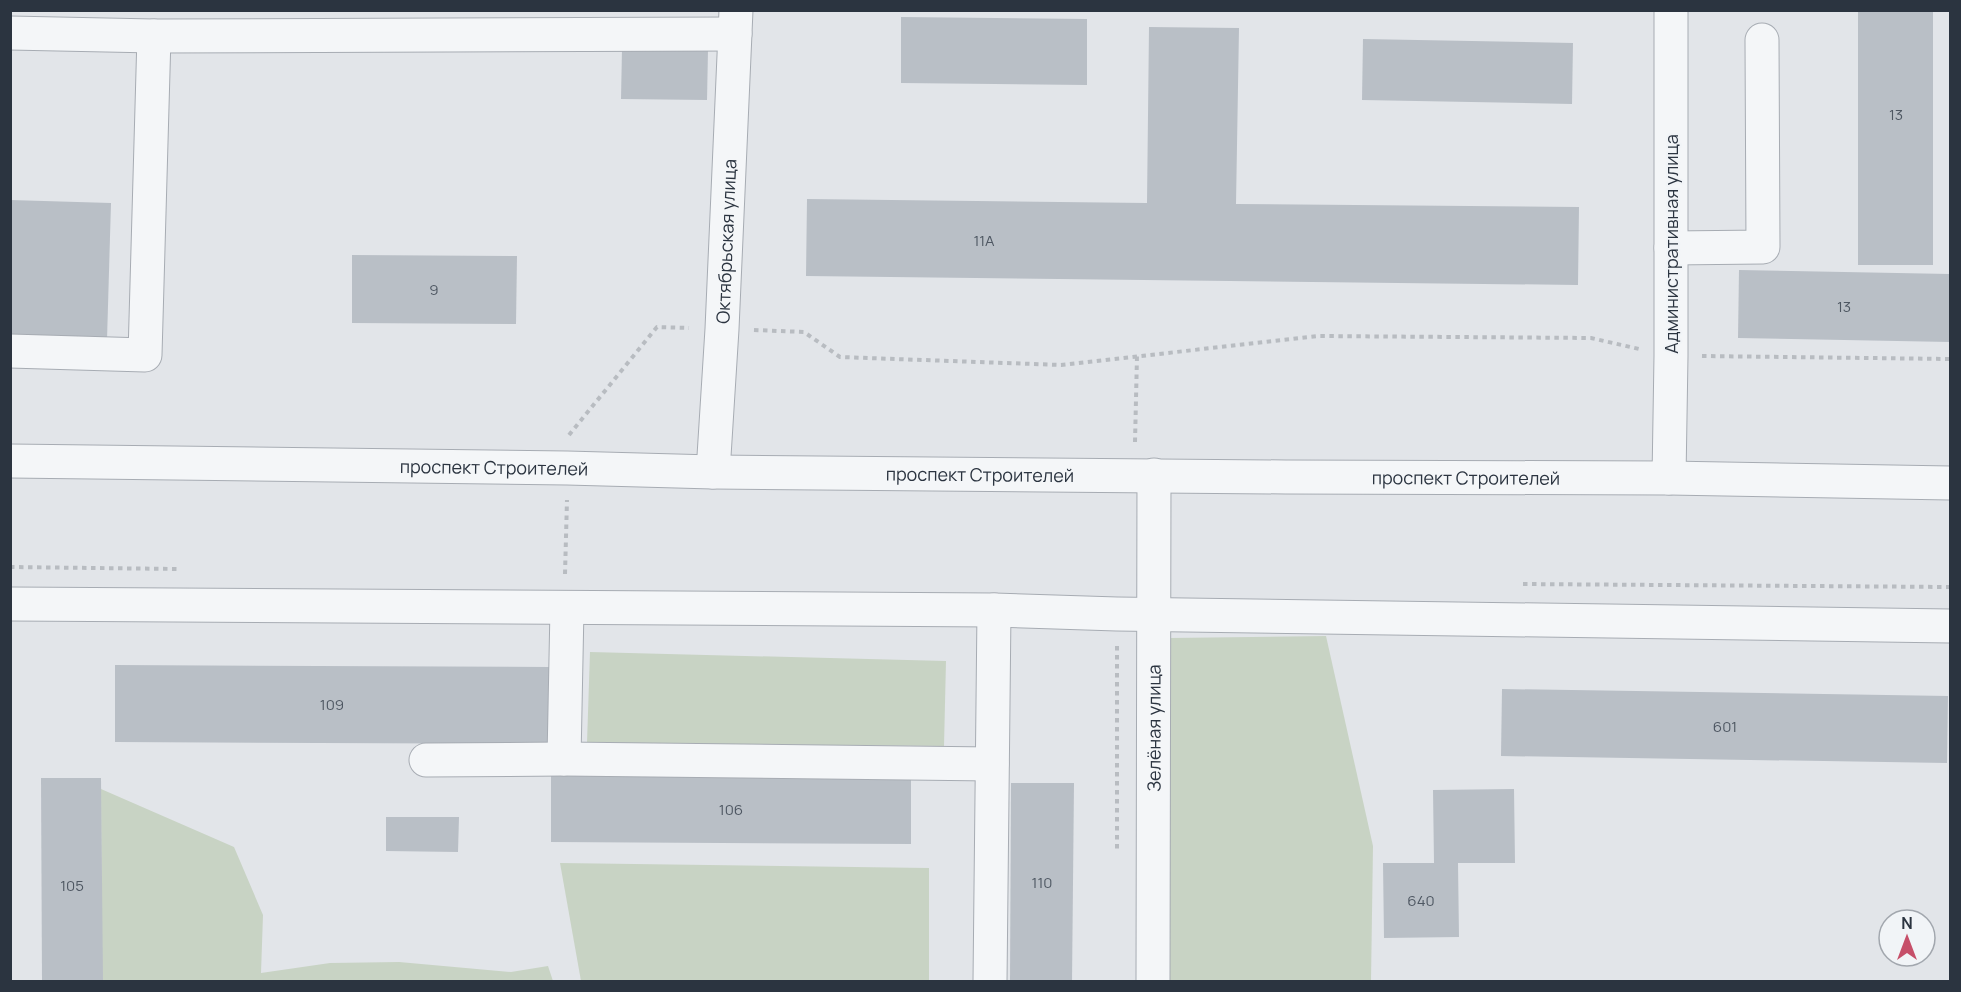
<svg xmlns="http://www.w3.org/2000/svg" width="1961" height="992" viewBox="0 0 1961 992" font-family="Manrope,sans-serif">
  <rect width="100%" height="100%" fill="#e2e5e9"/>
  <!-- green -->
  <g fill="#c8d3c4">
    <path d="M 1326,636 L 1373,846 L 1371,981 L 1166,982 L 1170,638 Z"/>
    <path d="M 590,652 L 946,661 L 944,746 L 587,743 Z"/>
    <path d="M 101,789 L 234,847 L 263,915 L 261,973 L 330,963 L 399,962 L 511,972 L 548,966 L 553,981 L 102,981 Z"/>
    <path d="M 560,863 L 929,868 L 929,981 L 581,981 Z"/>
  </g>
  <!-- building -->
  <g fill="#b9bfc6">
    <rect x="1858" y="10" width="75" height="255"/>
    <path d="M 901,17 L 1087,19 L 1087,85 L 901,83 Z"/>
    <path d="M 1149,27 L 1239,28 L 1236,204 L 1579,207 L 1578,285 L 806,276 L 807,199 L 1147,203 Z"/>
    <path d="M 1363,39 L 1573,43 L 1572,104 L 1362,100 Z"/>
    <path d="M 622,49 L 708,50 L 707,100 L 621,99 Z"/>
    <path d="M 10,200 L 111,203 L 107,340 L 10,338 Z"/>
    <path d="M 352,255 L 517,256 L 516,324 L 352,323 Z"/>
    <path d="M 1739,270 L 1950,274 L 1950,342 L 1738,338 Z"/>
    <path d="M 115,665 L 549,667 L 549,744 L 115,742 Z"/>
    <path d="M 1502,689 L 1948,696 L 1947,763 L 1501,756 Z"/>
    <path d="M 551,775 L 911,776 L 911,844 L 551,842 Z"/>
    <path d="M 41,778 L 101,778 L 103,982 L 42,982 Z"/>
    <path d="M 1011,783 L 1074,783 L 1072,982 L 1010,982 Z"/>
    <path d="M 1514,789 L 1515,863 L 1458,863 L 1459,937 L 1384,938 L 1383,863 L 1434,863 L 1433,790 Z"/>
    <path d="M 386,817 L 459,817 L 458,852 L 386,851 Z"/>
  </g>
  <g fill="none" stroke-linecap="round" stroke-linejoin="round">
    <!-- minor casing -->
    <g stroke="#a7acb3" stroke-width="35">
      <g id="minor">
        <path d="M 10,33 L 154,36 L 735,34"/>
        <path d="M 1671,248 L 1763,247 L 1762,40"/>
        <path d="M 10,351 L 145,355 L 154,36"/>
        <path id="s1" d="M 10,461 L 567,468 L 713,472 L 1286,477 L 1669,478 L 1950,483"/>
        <path id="s2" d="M 713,472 L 722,329 L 736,10"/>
        <path d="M 1669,478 L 1671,356 L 1671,10"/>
        <path d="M 10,604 L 994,610 L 1117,614 L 1950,626"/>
        <path d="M 564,759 L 567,608"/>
        <path d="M 426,760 L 564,759 L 992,764"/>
        <path d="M 990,982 L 994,610"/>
        <path id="s3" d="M 1153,982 L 1154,475"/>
      </g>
    </g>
    <!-- path -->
    <g stroke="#b8bcc1" stroke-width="4" stroke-dasharray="4.5 4.5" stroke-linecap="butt">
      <path d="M 754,330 L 804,332 L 840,357 L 1061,365 L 1318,336 L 1591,338 L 1639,349"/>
      <path d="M 1702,356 L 1950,359"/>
      <path d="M 569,435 L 657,327 L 689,328"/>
      <path d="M 1135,442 L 1137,356"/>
      <path d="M 10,567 L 178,569"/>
      <path d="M 565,574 L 567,500"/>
      <path d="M 1523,584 L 1950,587"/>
      <path d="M 1117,646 L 1117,852"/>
    </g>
    <!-- minor -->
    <use href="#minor" stroke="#f4f6f8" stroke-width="33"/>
  </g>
  <g text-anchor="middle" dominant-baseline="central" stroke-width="4.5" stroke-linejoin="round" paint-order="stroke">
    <!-- number labels -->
    <g font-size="15" fill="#4e5762">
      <text x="1896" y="114">13</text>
      <text x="984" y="240">11А</text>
      <text x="434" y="289">9</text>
      <text x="1844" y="306">13</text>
      <text x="332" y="704">109</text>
      <text x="1725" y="726">601</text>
      <text x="731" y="809">106</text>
      <text x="1042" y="882">110</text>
      <text x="72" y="885">105</text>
      <text x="1421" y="900">640</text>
    </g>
    <!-- street labels -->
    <g font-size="18" fill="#2b3440" stroke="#f1f4f7">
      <text stroke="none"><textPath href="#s2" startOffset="231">Октябрьская улица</textPath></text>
      <text transform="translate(1671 244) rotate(-90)">Административная улица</text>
      <text stroke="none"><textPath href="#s1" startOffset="484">проспект Строителей</textPath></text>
      <text stroke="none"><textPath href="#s1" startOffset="970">проспект Строителей</textPath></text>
      <text stroke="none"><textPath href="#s1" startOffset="1456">проспект Строителей</textPath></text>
      <text stroke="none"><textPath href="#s3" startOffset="254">Зелёная улица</textPath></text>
    </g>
  </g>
  <!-- border -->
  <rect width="1961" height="992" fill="none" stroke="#2b3440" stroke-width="24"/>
  <!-- north arrow -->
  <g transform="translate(1907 938)"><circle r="28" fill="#f1f4f7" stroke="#a2a7ae" stroke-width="1.5"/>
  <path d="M0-4.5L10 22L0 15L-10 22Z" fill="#c64f69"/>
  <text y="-9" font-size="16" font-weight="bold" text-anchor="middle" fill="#2b3440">N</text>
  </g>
</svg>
